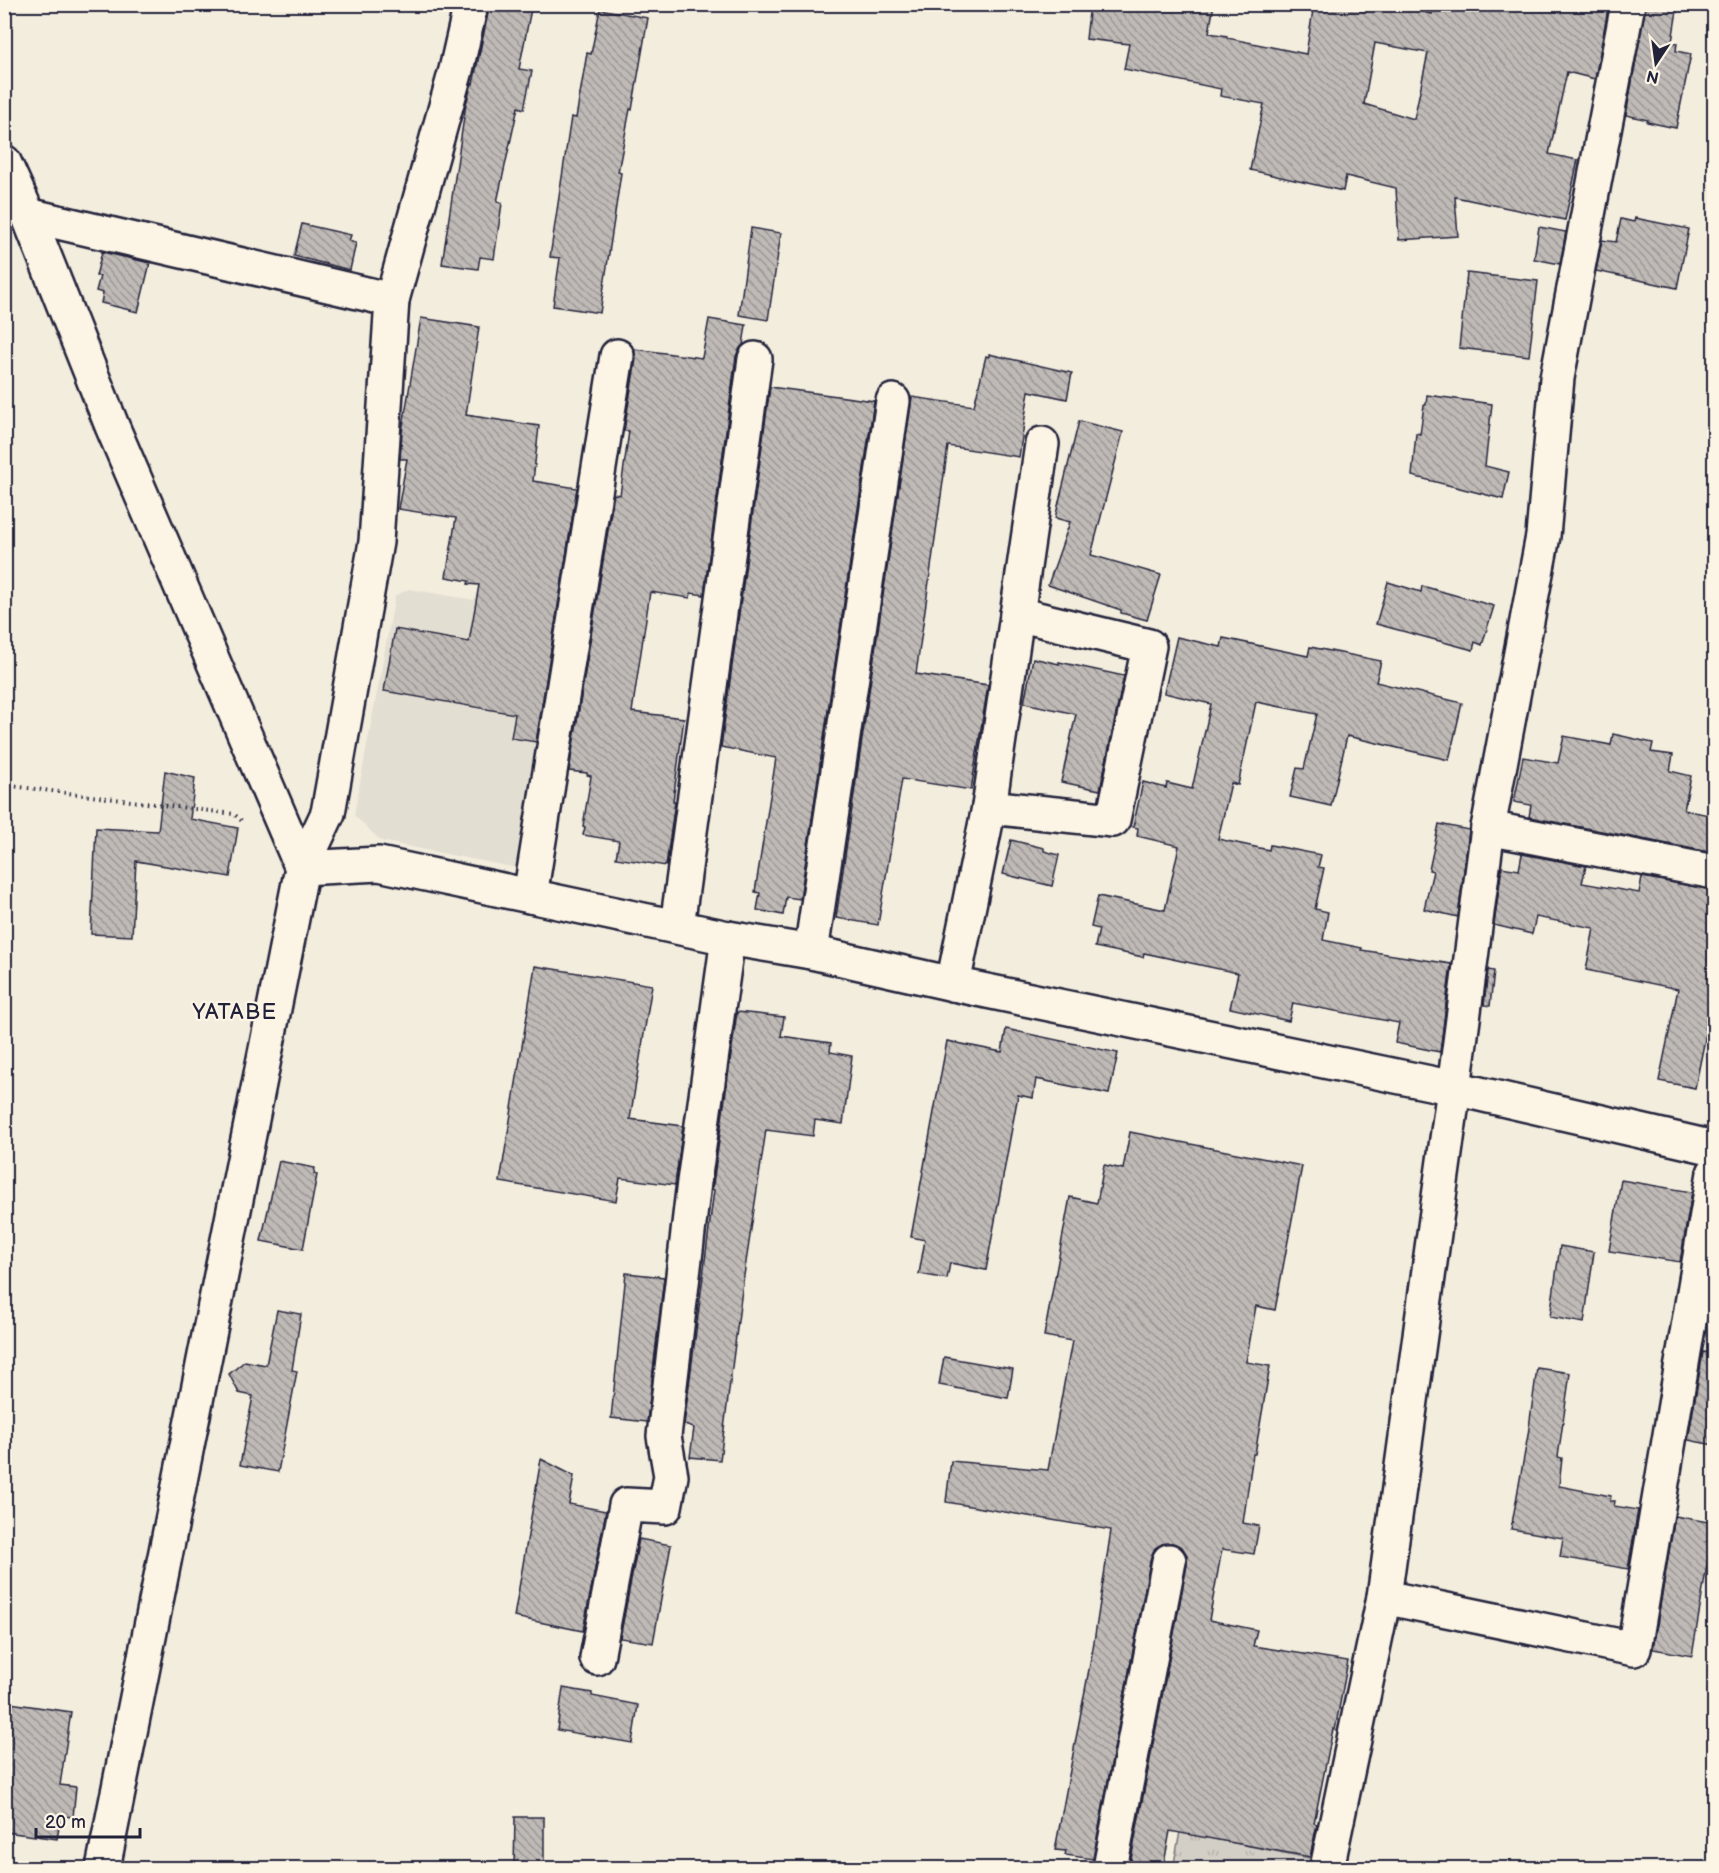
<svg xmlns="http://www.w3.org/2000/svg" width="1719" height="1873" viewBox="0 0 1719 1873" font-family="'Balsamiq Sans',sans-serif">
  <defs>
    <pattern id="grass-tufts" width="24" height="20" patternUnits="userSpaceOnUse" patternTransform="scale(1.5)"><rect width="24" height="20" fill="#d4cfc6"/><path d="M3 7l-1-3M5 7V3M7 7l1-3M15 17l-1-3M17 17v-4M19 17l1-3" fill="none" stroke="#b6b1ab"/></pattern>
    <pattern id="building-back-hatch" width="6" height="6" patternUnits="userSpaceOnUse" patternTransform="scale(1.5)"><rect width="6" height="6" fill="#bfbab6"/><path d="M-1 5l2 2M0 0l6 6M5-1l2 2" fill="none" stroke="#9b9795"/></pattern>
  </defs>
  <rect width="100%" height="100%" fill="#f3edde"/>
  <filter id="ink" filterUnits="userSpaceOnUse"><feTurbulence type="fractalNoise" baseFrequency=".0167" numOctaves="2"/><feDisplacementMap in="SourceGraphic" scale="12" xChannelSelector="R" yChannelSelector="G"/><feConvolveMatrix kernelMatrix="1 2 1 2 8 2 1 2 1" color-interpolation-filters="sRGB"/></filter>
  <g filter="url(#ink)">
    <!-- built -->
    <path fill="#e3ded2" d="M 409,589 L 474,600 L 479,592 L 567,613 L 527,870 L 381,841 L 354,815 L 395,596 Z"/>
    <!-- grass -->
    <path fill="url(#grass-tufts)" stroke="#7b7880" stroke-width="1.5" d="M 1180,1832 L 1314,1859 L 1312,1868 L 1173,1868 Z"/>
    <!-- building -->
    <g fill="url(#building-back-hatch)" stroke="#22223b" stroke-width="1.5" fill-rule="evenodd">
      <path d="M 490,4 L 532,4 L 519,69 L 532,71 L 524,109 L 518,107 L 497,202 L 502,203 L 494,259 L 480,257 L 478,269 L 442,264 L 466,104 L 472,83 L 473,84 Z"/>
      <path d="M 1090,4 L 1214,4 L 1209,33 L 1227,36 L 1227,38 L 1306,54 L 1314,4 L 1391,4 L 1432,14 L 1434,5 L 1459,11 L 1461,4 L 1609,4 L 1595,79 L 1567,72 L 1549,154 L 1578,160 L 1565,220 L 1455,197 L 1458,236 L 1399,240 L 1396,188 L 1346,176 L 1343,191 L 1250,170 L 1264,104 L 1220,96 L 1221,89 L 1124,69 L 1129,44 L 1086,39 ZM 1375,43 L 1428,53 L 1414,119 L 1364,104 Z"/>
      <path d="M 1646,4 L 1678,4 L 1672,42 L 1677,43 L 1676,51 L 1691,54 L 1676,128 L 1647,122 L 1648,120 L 1626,115 Z"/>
      <path d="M 600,9 L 648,18 L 632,110 L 630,109 L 618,172 L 621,173 L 600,313 L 553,306 L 560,258 L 550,257 L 571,117 L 576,118 L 587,53 L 591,54 Z"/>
      <path d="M 1635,218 L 1689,229 L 1677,288 L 1596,271 L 1602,240 L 1616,242 L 1621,219 L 1634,222 Z"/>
      <path d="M 302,224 L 351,235 L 349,241 L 356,243 L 350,270 L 294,256 Z"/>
      <path d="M 1539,227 L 1566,232 L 1560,264 L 1534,259 Z"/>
      <path d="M 751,228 L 781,233 L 768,320 L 739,315 Z"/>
      <path d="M 102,252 L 150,263 L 138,312 L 101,303 L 103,293 L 96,291 L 100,276 L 96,276 Z"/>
      <path d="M 1467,273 L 1538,281 L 1529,356 L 1459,348 Z"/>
      <path d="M 421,318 L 479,327 L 466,415 L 539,426 L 533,481 L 577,488 L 536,742 L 511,738 L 515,714 L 384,691 L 395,629 L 469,642 L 479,585 L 468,584 L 469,581 L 446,577 L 456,518 L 398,509 L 407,459 L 400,459 L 402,432 Z"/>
      <path d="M 709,319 L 746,325 L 743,345 L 740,348 L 736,356 L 704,595 L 691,593 L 690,598 L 650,592 L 632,712 L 684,718 L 673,801 L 675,801 L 666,866 L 616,858 L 619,841 L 583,835 L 585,827 L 583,826 L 591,776 L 587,775 L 587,773 L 569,771 L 614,494 L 620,495 L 629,431 L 624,431 L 636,359 L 634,349 L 702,358 Z"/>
      <path d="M 989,354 L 1072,373 L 1067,399 L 1029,391 L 1019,457 L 948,446 L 916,674 L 988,685 L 971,790 L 902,779 L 878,925 L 836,918 L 912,397 L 974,406 L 986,356 L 989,357 Z"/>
      <path d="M 770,387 L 874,401 L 800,899 L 786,897 L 783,915 L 757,910 L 760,893 L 755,892 L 776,758 L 721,747 Z"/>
      <path d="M 1427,395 L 1492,404 L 1485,466 L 1509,472 L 1503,499 L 1412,476 L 1416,433 L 1420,434 L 1424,405 L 1426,405 Z"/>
      <path d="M 1079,421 L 1123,432 L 1091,555 L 1161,575 L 1147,620 L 1121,613 L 1121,610 L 1048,585 L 1070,522 L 1055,518 Z"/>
      <path d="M 1388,582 L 1421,592 L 1422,586 L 1494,606 L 1482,645 L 1475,642 L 1473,650 L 1376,624 Z"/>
      <path d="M 1177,637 L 1221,647 L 1223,638 L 1308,656 L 1310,647 L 1381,661 L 1376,682 L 1462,703 L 1449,760 L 1347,736 L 1331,806 L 1290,797 L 1297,768 L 1304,769 L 1317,714 L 1256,702 L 1238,785 L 1231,783 L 1218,839 L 1269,850 L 1270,845 L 1321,855 L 1318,867 L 1324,868 L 1315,909 L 1328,912 L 1323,940 L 1362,948 L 1361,950 L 1451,964 L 1440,1052 L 1395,1043 L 1399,1023 L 1293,1003 L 1289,1021 L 1230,1008 L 1238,973 L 1144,953 L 1143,957 L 1095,947 L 1099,929 L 1091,927 L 1098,896 L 1165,910 L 1179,846 L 1137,836 L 1138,828 L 1133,827 L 1143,782 L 1166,788 L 1167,783 L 1192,789 L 1211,704 L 1164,693 Z"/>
      <path d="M 1033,658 L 1059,664 L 1059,662 L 1124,676 L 1100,790 L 1061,782 L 1076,714 L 1024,703 Z"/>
      <path d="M 1613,734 L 1653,743 L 1651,752 L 1673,755 L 1670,771 L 1691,776 L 1684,810 L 1714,816 L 1714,853 L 1529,817 L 1531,805 L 1514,802 L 1523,757 L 1558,763 L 1564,736 L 1611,745 Z"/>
      <path d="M 165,771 L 195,778 L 190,819 L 238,828 L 230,877 L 136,861 L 132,936 L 91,934 L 96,828 L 158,831 Z"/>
      <path d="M 1439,824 L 1469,830 L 1458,917 L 1424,909 L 1433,871 L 1429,870 Z"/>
      <path d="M 1011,840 L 1044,848 L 1044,851 L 1059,855 L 1052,886 L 1003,874 Z"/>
      <path d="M 1522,854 L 1586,866 L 1582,883 L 1639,893 L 1642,877 L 1714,890 L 1710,912 L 1714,913 L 1714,982 L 1705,1029 L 1707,1029 L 1695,1088 L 1659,1081 L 1678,989 L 1586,970 L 1594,928 L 1536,917 L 1532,934 L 1494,925 L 1502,867 L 1519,870 Z"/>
      <path d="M 535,966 L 652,985 L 630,1119 L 683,1126 L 675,1185 L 620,1178 L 616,1201 L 500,1182 Z"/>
      <path d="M 1488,970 L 1494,971 L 1490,1006 L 1484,1005 Z"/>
      <path d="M 737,1012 L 784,1017 L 781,1036 L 831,1043 L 830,1052 L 852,1056 L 843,1124 L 815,1120 L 813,1136 L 766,1130 L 743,1282 L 720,1460 L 690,1457 L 694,1428 L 684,1425 L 714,1190 L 712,1189 L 713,1184 Z"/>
      <path d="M 1006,1029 L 1118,1053 L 1109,1094 L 1036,1079 L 1033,1098 L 1018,1095 L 986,1270 L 950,1263 L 947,1279 L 919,1274 L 925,1240 L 911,1237 L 947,1041 L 1002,1052 Z"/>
      <path d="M 1130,1132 L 1302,1166 L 1275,1310 L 1256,1306 L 1246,1362 L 1270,1366 L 1255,1454 L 1253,1454 L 1243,1523 L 1259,1526 L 1254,1554 L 1222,1549 L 1209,1620 L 1257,1630 L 1253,1646 L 1348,1661 L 1335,1730 L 1333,1729 L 1314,1823 L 1317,1824 L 1310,1857 L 1170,1831 L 1163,1869 L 1150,1869 L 1130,1865 L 1187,1565 L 1187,1555 L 1182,1547 L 1172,1543 L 1162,1544 L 1155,1548 L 1151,1557 L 1093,1859 L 1065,1855 L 1066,1851 L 1055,1850 L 1093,1648 L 1111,1530 L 946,1502 L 951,1461 L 1048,1470 L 1072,1341 L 1044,1336 L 1070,1197 L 1097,1203 L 1104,1165 L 1123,1169 Z"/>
      <path d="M 279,1161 L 315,1168 L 314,1174 L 317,1175 L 303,1249 L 261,1241 Z"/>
      <path d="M 1621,1180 L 1692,1192 L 1680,1262 L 1609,1251 Z"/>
      <path d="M 1560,1246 L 1594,1252 L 1584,1323 L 1550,1317 Z"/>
      <path d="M 626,1273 L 664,1277 L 647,1422 L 611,1418 Z"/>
      <path d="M 277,1310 L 301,1314 L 292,1370 L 297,1371 L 278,1472 L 240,1465 L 253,1396 L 239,1393 L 229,1374 L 245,1361 L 266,1365 Z"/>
      <path d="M 1703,1352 L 1714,1353 L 1714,1445 L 1688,1440 Z"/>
      <path d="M 944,1357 L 1013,1369 L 1008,1398 L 939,1385 Z"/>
      <path d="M 1537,1368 L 1570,1373 L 1558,1457 L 1562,1458 L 1559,1486 L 1611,1496 L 1610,1501 L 1615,1501 L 1614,1506 L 1638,1510 L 1628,1569 L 1560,1557 L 1563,1538 L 1511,1529 L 1528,1435 Z"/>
      <path d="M 541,1459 L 574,1476 L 569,1504 L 606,1511 L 583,1631 L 514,1617 Z"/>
      <path d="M 1675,1516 L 1714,1523 L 1692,1656 L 1653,1649 Z"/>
      <path d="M 639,1539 L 671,1545 L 653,1643 L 620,1638 Z"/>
      <path d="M 563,1688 L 592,1693 L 592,1696 L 638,1705 L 632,1743 L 557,1730 Z"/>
      <path d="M 10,1703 L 71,1712 L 60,1785 L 76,1787 L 73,1817 L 61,1816 L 57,1839 L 6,1832 L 9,1806 L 4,1805 L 4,1745 Z"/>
      <path d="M 515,1817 L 544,1817 L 544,1869 L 514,1869 Z"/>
    </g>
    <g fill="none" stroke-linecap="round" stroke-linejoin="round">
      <!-- minor casing -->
      <g stroke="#22223b" stroke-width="38">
        <g id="minor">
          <path d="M 28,215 L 392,300"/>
          <path d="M 989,807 L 1113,820 L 1149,646 L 1017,614"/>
          <path d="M 1488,828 L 1714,872"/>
          <path d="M 302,868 L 328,813 L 376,542 L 392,300 L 456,70 L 471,4"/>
          <path d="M 530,896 L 617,356"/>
          <path d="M 677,926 L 755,359"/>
          <path d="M 811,952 L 893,401"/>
          <path d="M 953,984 L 989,807 L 1042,444"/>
          <path d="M 1384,1597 L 1634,1649 L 1714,1173"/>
          <path d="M 597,1658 L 626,1505 L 665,1507 L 671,1476 L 664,1436 L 694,1182 L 728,938"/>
          <path d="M 1110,1868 L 1169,1561"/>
          <path d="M 1327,1868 L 1384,1597 L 1454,1088 L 1488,828 L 1543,536 L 1557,378 L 1628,4"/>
        </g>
      </g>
      <!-- tertiary casing -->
      <g stroke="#22223b" stroke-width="38">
        <g id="tertiary">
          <path d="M 4,162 L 28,215 L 112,426 L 302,868 L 103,1868"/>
          <path d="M 302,868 L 379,864 L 728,938 L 811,952 L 953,984 L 1454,1088 L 1714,1148"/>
        </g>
      </g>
      <!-- path -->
      <path stroke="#22223b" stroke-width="4" stroke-dasharray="1.5 4.5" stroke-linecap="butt" d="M 4,785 L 234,814 L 242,821"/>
      <!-- minor -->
      <use href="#minor" stroke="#fcf5e5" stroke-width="33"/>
      <!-- tertiary -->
      <use href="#tertiary" stroke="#fcf5e5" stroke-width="33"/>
    </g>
  </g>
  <g text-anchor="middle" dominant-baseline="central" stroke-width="4.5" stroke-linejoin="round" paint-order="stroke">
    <!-- quarter labels -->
    <g font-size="22" letter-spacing="1.5" fill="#22223b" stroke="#fcf5e5">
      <text x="235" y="1012">YATABE</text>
    </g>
  </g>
  <!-- margin -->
  <rect width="1719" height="1873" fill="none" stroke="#fcf5e5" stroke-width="24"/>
  <rect x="12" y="12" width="1695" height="1849" fill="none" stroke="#22223b" stroke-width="2" filter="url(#ink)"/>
  <!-- north arrow -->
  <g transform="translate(1656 63) rotate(193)" stroke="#fcf5e5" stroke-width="4.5" paint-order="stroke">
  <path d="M0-4.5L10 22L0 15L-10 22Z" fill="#22223b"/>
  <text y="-9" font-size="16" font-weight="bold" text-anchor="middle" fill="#22223b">N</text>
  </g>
  <!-- scale -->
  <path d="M36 1828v9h104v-9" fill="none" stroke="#22223b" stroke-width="3"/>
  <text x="45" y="1828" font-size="18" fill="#22223b" stroke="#fcf5e5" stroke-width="4.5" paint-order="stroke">20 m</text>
</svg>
